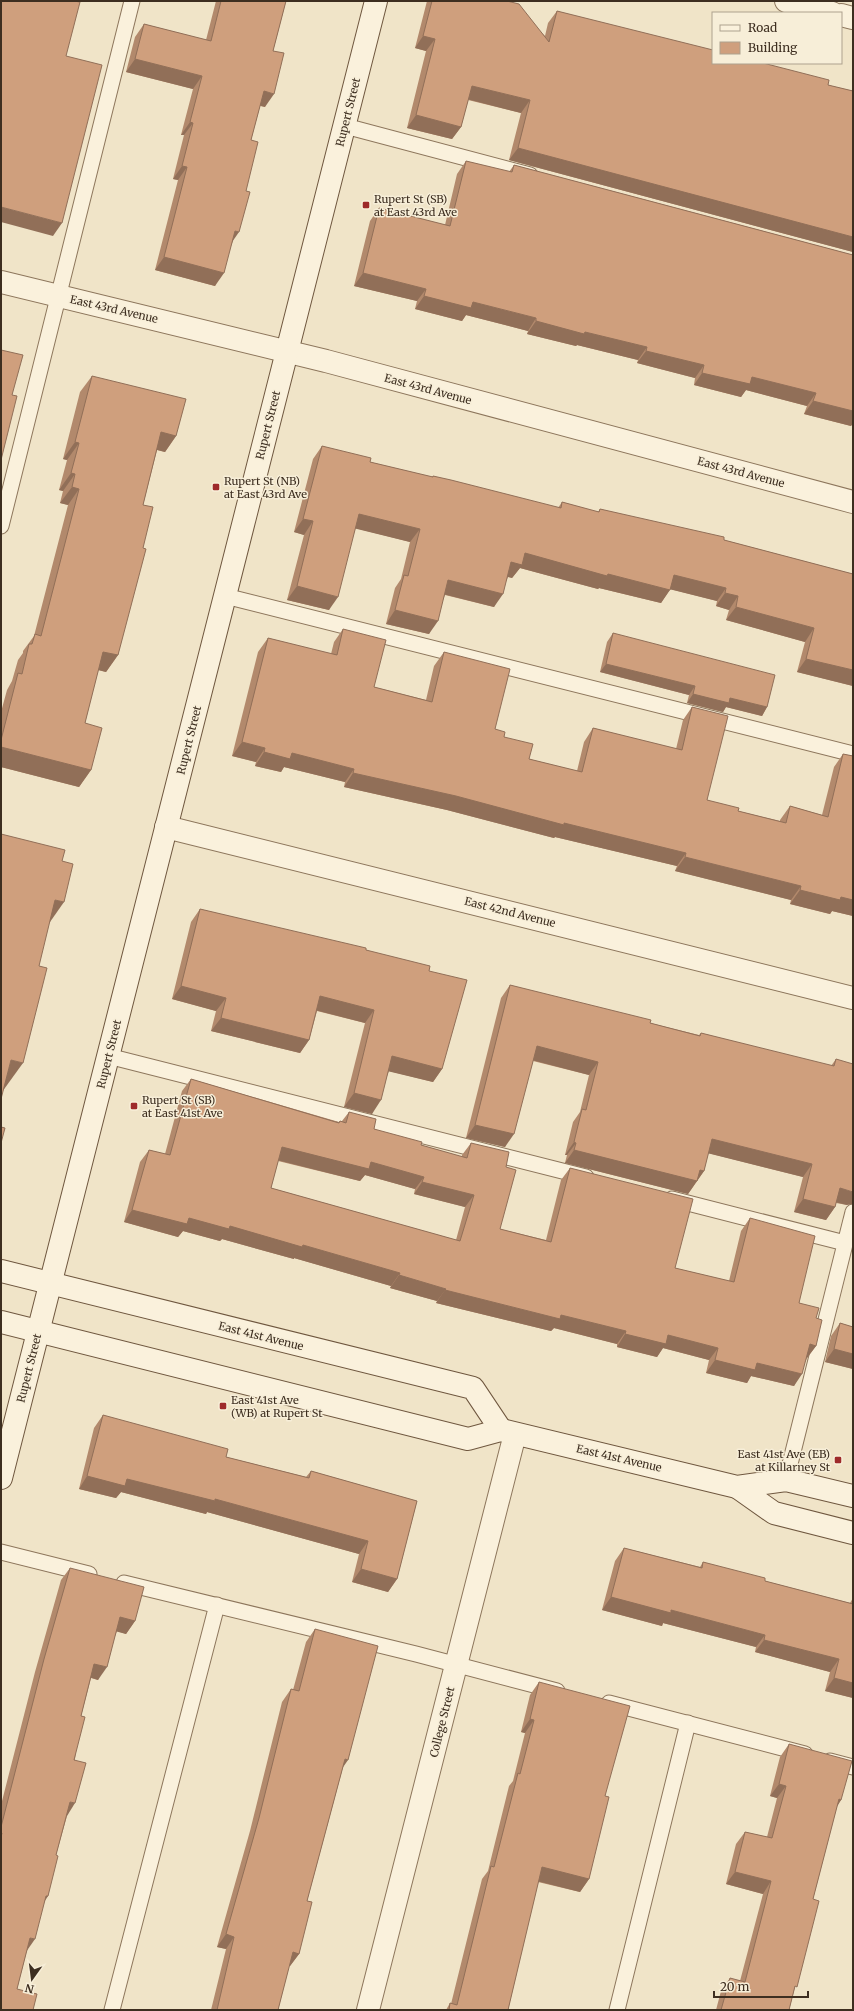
<svg xmlns="http://www.w3.org/2000/svg" width="854" height="2011" viewBox="0 0 854 2011" font-family="Merriweather,serif">
  <rect width="100%" height="100%" fill="#f0e4c8"/>
  <g fill="none" stroke-linecap="round" stroke-linejoin="round">
    <!-- lane casing -->
    <g stroke="#8d765c" stroke-width="17">
      <g id="lane">
        <path d="M 345,126 L 530,175"/>
        <path d="M 1,526 L 132,1"/>
        <path d="M 225,596 L 853,754"/>
        <path d="M 108,1056 L 586,1177"/>
        <path d="M 672,1199 L 845,1243"/>
        <path d="M 786,1480 L 853,1212"/>
        <path d="M 1,1552 L 89,1574"/>
        <path d="M 124,1583 L 416,1654 L 557,1691"/>
        <path d="M 609,1703 L 805,1754"/>
        <path d="M 830,1761 L 853,1767"/>
        <path d="M 112,2010 L 217,1605"/>
        <path d="M 617,2010 L 688,1723"/>
      </g>
    </g>
    <!-- street casing -->
    <g stroke="#8d765c" stroke-width="24">
      <g id="street">
        <path d="M 786,1 L 832,13"/>
        <path d="M 841,15 L 853,18"/>
        <path d="M 1,282 L 326,361 L 853,502"/>
        <path d="M 166,827 L 853,998"/>
        <path d="M 368,2010 L 515,1434"/>
      </g>
    </g>
    <!-- secondary casing -->
    <g stroke="#6f573f" stroke-width="24">
      <g id="secondary">
        <path d="M 1,1271 L 473,1388 L 501,1430"/>
        <path d="M 1,1322 L 468,1439 L 501,1430 L 737,1487 L 786,1480 L 853,1496"/>
        <path d="M 1,1478 L 376,1"/>
        <path d="M 737,1487 L 774,1513 L 853,1533"/>
      </g>
    </g>
    <!-- lane -->
    <use href="#lane" stroke="#faf1dc" stroke-width="15"/>
    <!-- street -->
    <use href="#street" stroke="#faf1dc" stroke-width="22"/>
    <!-- secondary -->
    <use href="#secondary" stroke="#faf1dc" stroke-width="22"/>
  </g>
  <!-- wall -->
  <g fill="#b2896c" fill-rule="evenodd">
    <path d="M 216,1 L 286,1 L 273,51 L 265,107 L 260,106 L 251,140 L 233,241 L 215,286 L 155,270 L 178,180 L 173,179 L 184,135 L 181,135 L 193,89 L 126,72 L 135,37 L 144,24 L 206,40 Z"/>
    <path d="M 427,1 L 507,1 L 545,36 L 548,23 L 557,11 L 828,85 L 853,91 L 853,252 L 509,160 L 521,113 L 468,100 L 461,127 L 452,139 L 407,128 L 426,51 L 415,48 Z"/>
    <path d="M 466,161 L 509,172 L 514,165 L 853,255 L 853,423 L 851,426 L 804,414 L 807,406 L 746,390 L 741,397 L 694,385 L 695,378 L 637,363 L 638,360 L 577,345 L 576,346 L 527,334 L 528,331 L 466,315 L 462,321 L 415,309 L 417,301 L 354,286 L 370,221 L 379,208 L 445,225 L 457,174 Z"/>
    <path d="M 92,376 L 176,436 L 165,452 L 157,450 L 143,505 L 143,548 L 118,655 L 106,672 L 98,670 L 85,723 L 91,770 L 79,787 L 1,767 L 1,712 L 7,690 L 12,681 L 18,660 L 23,653 L 23,651 L 34,636 L 68,505 L 60,503 L 63,491 L 59,490 L 67,460 L 63,459 L 80,392 Z"/>
    <path d="M 322,446 L 370,462 L 432,477 L 433,476 L 558,508 L 562,502 L 598,512 L 600,509 L 724,540 L 853,574 L 853,686 L 797,672 L 805,642 L 726,620 L 729,610 L 716,606 L 717,601 L 670,589 L 661,603 L 599,588 L 598,589 L 520,568 L 512,578 L 508,577 L 494,607 L 445,595 L 429,634 L 386,624 L 395,588 L 401,579 L 410,542 L 355,528 L 329,610 L 287,600 L 304,535 L 294,532 L 313,459 Z"/>
    <path d="M 343,629 L 374,687 L 426,700 L 434,666 L 444,652 L 495,729 L 529,759 L 577,771 L 584,742 L 593,728 L 676,749 L 683,720 L 692,707 L 707,800 L 738,811 L 780,821 L 780,820 L 790,806 L 822,815 L 834,767 L 843,754 L 853,756 L 853,916 L 832,911 L 830,914 L 790,904 L 791,900 L 675,871 L 677,866 L 555,837 L 554,838 L 447,810 L 344,787 L 345,782 L 284,767 L 281,772 L 255,766 L 256,762 L 232,756 L 258,652 L 268,638 L 331,654 L 334,642 Z"/>
    <path d="M 613,633 L 767,707 L 762,716 L 726,707 L 723,712 L 687,703 L 689,695 L 600,672 L 607,642 Z"/>
    <path d="M 200,909 L 366,950 L 429,971 L 442,1069 L 433,1082 L 389,1071 L 372,1114 L 344,1107 L 365,1023 L 317,1011 L 309,1040 L 300,1053 L 211,1031 L 216,1011 L 172,999 L 191,922 Z"/>
    <path d="M 510,985 L 650,1023 L 699,1035 L 701,1033 L 831,1066 L 836,1059 L 847,1205 L 836,1203 L 835,1207 L 826,1220 L 794,1212 L 803,1177 L 708,1153 L 704,1171 L 688,1194 L 565,1163 L 567,1155 L 565,1155 L 573,1122 L 580,1112 L 589,1075 L 533,1061 L 505,1147 L 466,1138 L 501,998 Z"/>
    <path d="M 191,1079 L 339,1122 L 340,1121 L 342,1121 L 349,1112 L 374,1129 L 421,1145 L 462,1157 L 462,1155 L 471,1143 L 506,1167 L 500,1229 L 546,1240 L 561,1180 L 570,1168 L 675,1268 L 729,1281 L 741,1231 L 750,1218 L 799,1303 L 816,1318 L 816,1346 L 807,1358 L 794,1386 L 751,1376 L 747,1383 L 706,1373 L 709,1360 L 663,1348 L 657,1357 L 617,1347 L 617,1344 L 554,1328 L 551,1331 L 436,1303 L 437,1301 L 390,1288 L 391,1286 L 294,1258 L 294,1259 L 222,1239 L 220,1241 L 183,1231 L 178,1237 L 124,1222 L 140,1162 L 149,1150 L 165,1154 L 182,1091 ZM 278,1161 L 360,1181 L 365,1175 L 415,1189 L 414,1194 L 465,1207 L 456,1240 L 271,1188 Z"/>
    <path d="M 840,1323 L 853,1327 L 853,1369 L 825,1362 L 831,1336 Z"/>
    <path d="M 103,1415 L 226,1457 L 306,1477 L 311,1471 L 417,1501 L 397,1579 L 388,1592 L 352,1582 L 359,1554 L 207,1512 L 206,1514 L 121,1492 L 116,1498 L 79,1489 L 94,1428 Z"/>
    <path d="M 624,1548 L 700,1567 L 703,1562 L 765,1581 L 850,1603 L 853,1598 L 853,1698 L 825,1691 L 830,1672 L 755,1652 L 756,1647 L 663,1623 L 662,1626 L 602,1610 L 615,1561 Z"/>
    <path d="M 70,1568 L 135,1621 L 126,1634 L 117,1631 L 98,1680 L 91,1678 L 81,1716 L 67,1816 L 56,1855 L 48,1896 L 44,1902 L 27,1950 L 17,1989 L 1,2010 L 1,1805 L 35,1672 L 61,1580 Z"/>
    <path d="M 315,1629 L 343,1767 L 307,1901 L 299,1954 L 290,1966 L 289,1966 L 278,2010 L 211,2010 L 226,1949 L 217,1947 L 250,1831 L 282,1702 L 291,1689 L 293,1690 L 306,1642 Z"/>
    <path d="M 539,1682 L 605,1796 L 589,1879 L 580,1892 L 538,1882 L 508,2010 L 446,2010 L 450,2003 L 451,2004 L 482,1879 L 488,1871 L 509,1786 L 513,1781 L 525,1733 L 521,1732 L 530,1695 Z"/>
    <path d="M 789,1744 L 841,1800 L 837,1806 L 813,1899 L 794,1991 L 789,2010 L 716,2010 L 721,1991 L 730,1978 L 740,1981 L 763,1894 L 726,1884 L 736,1844 L 745,1832 L 767,1837 L 777,1798 L 770,1796 L 780,1757 Z"/>
  </g>
  <!-- shaded-wall -->
  <g fill="#916f58">
    <path d="M 423,36 L 435,39 L 426,51 L 415,48 Z"/>
    <path d="M 135,59 L 202,76 L 193,89 L 126,72 Z"/>
    <path d="M 472,86 L 530,100 L 521,113 L 463,98 Z"/>
    <path d="M 264,91 L 274,94 L 265,107 L 255,104 Z"/>
    <path d="M 416,115 L 461,127 L 452,139 L 407,128 Z"/>
    <path d="M 190,122 L 193,123 L 184,135 L 181,135 Z"/>
    <path d="M 518,148 L 853,237 L 853,252 L 509,160 Z"/>
    <path d="M 182,166 L 187,167 L 178,180 L 173,179 Z"/>
    <path d="M 1,207 L 62,223 L 53,236 L 1,222 Z"/>
    <path d="M 235,231 L 239,232 L 230,245 Z"/>
    <path d="M 164,257 L 224,273 L 215,286 L 155,270 Z"/>
    <path d="M 363,273 L 426,289 L 417,301 L 354,286 Z"/>
    <path d="M 424,296 L 473,302 L 536,318 L 528,331 L 466,315 L 462,321 L 415,309 Z"/>
    <path d="M 536,321 L 585,332 L 647,347 L 638,360 L 577,345 L 576,346 L 527,334 Z"/>
    <path d="M 646,351 L 704,365 L 695,378 L 637,363 Z"/>
    <path d="M 702,373 L 752,377 L 816,393 L 807,406 L 746,390 L 741,397 L 694,385 Z"/>
    <path d="M 813,401 L 853,411 L 853,423 L 851,426 L 804,414 Z"/>
    <path d="M 161,432 L 176,436 L 165,452 L 150,448 Z"/>
    <path d="M 75,442 L 79,443 L 67,460 L 63,459 Z"/>
    <path d="M 71,473 L 75,474 L 63,491 L 59,490 Z"/>
    <path d="M 72,487 L 79,489 L 68,505 L 60,503 Z"/>
    <path d="M 359,514 L 420,529 L 410,542 L 349,527 Z"/>
    <path d="M 303,519 L 313,521 L 304,535 L 294,532 Z"/>
    <path d="M 525,553 L 608,574 L 670,590 L 661,603 L 599,588 L 598,589 L 520,568 L 512,578 L 502,575 L 511,562 Z"/>
    <path d="M 674,575 L 726,588 L 717,601 L 665,588 Z"/>
    <path d="M 448,580 L 503,594 L 494,607 L 439,593 Z"/>
    <path d="M 297,586 L 338,597 L 329,610 L 287,600 Z"/>
    <path d="M 725,593 L 738,596 L 729,610 L 716,606 Z"/>
    <path d="M 736,607 L 814,628 L 805,642 L 726,620 Z"/>
    <path d="M 395,610 L 438,621 L 429,634 L 386,624 Z"/>
    <path d="M 103,652 L 118,655 L 106,672 L 91,668 Z"/>
    <path d="M 806,659 L 853,670 L 853,686 L 797,672 Z"/>
    <path d="M 606,664 L 695,686 L 689,695 L 600,672 Z"/>
    <path d="M 693,694 L 730,698 L 767,707 L 762,716 L 726,707 L 723,712 L 687,703 Z"/>
    <path d="M 242,742 L 265,748 L 256,762 L 232,756 Z"/>
    <path d="M 1,747 L 91,770 L 79,787 L 1,767 Z"/>
    <path d="M 264,752 L 292,753 L 354,769 L 345,782 L 284,767 L 281,772 L 255,766 Z"/>
    <path d="M 353,773 L 456,796 L 686,853 L 677,866 L 555,837 L 554,838 L 447,810 L 344,787 Z"/>
    <path d="M 685,857 L 801,886 L 791,900 L 675,871 Z"/>
    <path d="M 800,890 L 841,897 L 853,900 L 853,916 L 832,911 L 830,914 L 790,904 Z"/>
    <path d="M 55,900 L 64,902 L 43,932 Z"/>
    <path d="M 181,986 L 226,998 L 216,1011 L 172,999 Z"/>
    <path d="M 320,996 L 374,1010 L 365,1023 L 311,1009 Z"/>
    <path d="M 221,1018 L 309,1040 L 300,1053 L 211,1031 Z"/>
    <path d="M 537,1046 L 598,1062 L 589,1075 L 528,1059 Z"/>
    <path d="M 392,1056 L 442,1069 L 433,1082 L 383,1070 Z"/>
    <path d="M 11,1060 L 23,1063 L 2,1092 Z"/>
    <path d="M 354,1093 L 381,1100 L 372,1114 L 344,1107 Z"/>
    <path d="M 475,1125 L 514,1134 L 505,1147 L 466,1138 Z"/>
    <path d="M 712,1139 L 812,1164 L 803,1177 L 703,1152 Z"/>
    <path d="M 574,1142 L 576,1143 L 567,1155 L 565,1155 Z"/>
    <path d="M 282,1147 L 371,1162 L 424,1177 L 415,1189 L 365,1175 L 360,1181 L 273,1159 Z"/>
    <path d="M 574,1150 L 700,1170 L 704,1171 L 688,1194 L 565,1163 Z"/>
    <path d="M 422,1182 L 474,1195 L 465,1207 L 414,1194 Z"/>
    <path d="M 840,1188 L 853,1192 L 853,1204 L 847,1205 L 831,1201 Z"/>
    <path d="M 803,1199 L 835,1207 L 826,1220 L 794,1212 Z"/>
    <path d="M 132,1210 L 189,1218 L 230,1226 L 303,1245 L 400,1273 L 391,1286 L 294,1258 L 294,1259 L 222,1239 L 220,1241 L 183,1231 L 178,1237 L 124,1222 Z"/>
    <path d="M 399,1275 L 446,1289 L 437,1301 L 390,1288 Z"/>
    <path d="M 445,1290 L 561,1315 L 626,1331 L 617,1344 L 554,1328 L 551,1331 L 436,1303 Z"/>
    <path d="M 625,1334 L 668,1335 L 718,1348 L 709,1360 L 663,1348 L 657,1357 L 617,1347 Z"/>
    <path d="M 810,1344 L 816,1346 L 807,1358 L 801,1356 Z"/>
    <path d="M 834,1349 L 853,1354 L 853,1369 L 825,1362 Z"/>
    <path d="M 715,1360 L 757,1363 L 802,1374 L 794,1386 L 751,1376 L 747,1383 L 706,1373 Z"/>
    <path d="M 87,1476 L 127,1479 L 215,1499 L 368,1541 L 359,1554 L 207,1512 L 206,1514 L 121,1492 L 116,1498 L 79,1489 Z"/>
    <path d="M 361,1569 L 397,1579 L 388,1592 L 352,1582 Z"/>
    <path d="M 611,1597 L 671,1610 L 765,1635 L 756,1647 L 663,1623 L 662,1626 L 602,1610 Z"/>
    <path d="M 120,1617 L 135,1621 L 126,1634 L 111,1630 Z"/>
    <path d="M 764,1640 L 839,1659 L 830,1672 L 755,1652 Z"/>
    <path d="M 94,1664 L 107,1667 L 98,1680 L 86,1676 Z"/>
    <path d="M 834,1678 L 853,1683 L 853,1698 L 825,1691 Z"/>
    <path d="M 530,1719 L 534,1720 L 525,1733 L 521,1732 Z"/>
    <path d="M 345,1759 L 348,1760 L 339,1773 Z"/>
    <path d="M 779,1784 L 786,1786 L 777,1798 L 770,1796 Z"/>
    <path d="M 839,1799 L 841,1800 L 833,1813 Z"/>
    <path d="M 70,1802 L 75,1803 L 67,1816 L 61,1815 Z"/>
    <path d="M 542,1867 L 589,1879 L 580,1892 L 533,1880 Z"/>
    <path d="M 735,1872 L 771,1881 L 763,1894 L 726,1884 Z"/>
    <path d="M 46,1896 L 48,1896 L 39,1909 Z"/>
    <path d="M 226,1934 L 234,1937 L 226,1949 L 217,1947 Z"/>
    <path d="M 30,1938 L 35,1939 L 26,1952 Z"/>
    <path d="M 293,1952 L 299,1954 L 290,1966 L 284,1965 Z"/>
  </g>
  <!-- building -->
  <g fill="#cf9f7d" stroke="#916f58" fill-rule="evenodd">
    <path d="M 1,1 L 74,1 L 80,2 L 66,56 L 102,65 L 62,223 L 1,207 Z"/>
    <path d="M 221,1 L 286,1 L 273,51 L 284,53 L 274,94 L 264,91 L 251,140 L 258,142 L 246,191 L 250,192 L 239,232 L 235,231 L 224,273 L 164,257 L 187,167 L 182,166 L 193,123 L 190,122 L 202,76 L 135,59 L 144,24 L 211,41 Z"/>
    <path d="M 432,1 L 507,1 L 519,4 L 549,42 L 557,11 L 713,50 L 713,63 L 763,63 L 829,80 L 828,85 L 853,91 L 853,237 L 518,148 L 530,100 L 472,86 L 461,127 L 416,115 L 435,39 L 423,36 Z"/>
    <path d="M 466,161 L 512,172 L 514,165 L 853,255 L 853,411 L 813,401 L 816,393 L 752,377 L 750,384 L 702,373 L 704,365 L 646,351 L 647,347 L 585,332 L 584,334 L 536,321 L 536,318 L 473,302 L 471,308 L 424,296 L 426,289 L 363,273 L 379,208 L 450,226 Z"/>
    <path d="M 1,350 L 23,355 L 12,395 L 17,396 L 1,460 Z"/>
    <path d="M 92,376 L 186,399 L 176,436 L 161,432 L 143,505 L 153,507 L 143,548 L 146,549 L 118,655 L 103,652 L 85,723 L 102,728 L 91,770 L 1,747 L 1,740 L 18,673 L 22,674 L 29,644 L 32,644 L 35,634 L 41,636 L 79,489 L 72,487 L 75,474 L 71,473 L 79,443 L 75,442 Z"/>
    <path d="M 322,446 L 371,458 L 370,462 L 433,477 L 433,476 L 451,480 L 561,508 L 562,502 L 599,512 L 600,509 L 724,537 L 724,540 L 853,574 L 853,670 L 806,659 L 814,628 L 736,607 L 738,596 L 725,593 L 726,588 L 674,575 L 670,590 L 608,574 L 607,576 L 525,553 L 522,565 L 511,562 L 503,594 L 448,580 L 438,621 L 395,610 L 404,575 L 408,576 L 420,529 L 359,514 L 338,597 L 297,586 L 313,521 L 303,519 Z"/>
    <path d="M 343,629 L 386,640 L 374,687 L 432,702 L 444,652 L 510,669 L 495,729 L 505,732 L 504,737 L 533,744 L 529,759 L 582,772 L 593,728 L 682,750 L 692,707 L 728,716 L 707,800 L 739,808 L 738,811 L 786,823 L 790,806 L 828,817 L 843,754 L 853,756 L 853,900 L 841,897 L 840,900 L 800,890 L 801,886 L 685,857 L 686,853 L 564,823 L 564,825 L 456,796 L 353,773 L 354,769 L 292,753 L 290,759 L 264,752 L 265,748 L 242,742 L 268,638 L 337,655 Z"/>
    <path d="M 613,633 L 775,675 L 767,707 L 730,698 L 729,703 L 693,694 L 695,686 L 606,664 Z"/>
    <path d="M 1,834 L 65,850 L 62,861 L 73,864 L 64,902 L 55,900 L 39,966 L 47,968 L 23,1063 L 11,1060 L 1,1099 Z"/>
    <path d="M 200,909 L 366,948 L 366,950 L 430,966 L 429,971 L 467,980 L 442,1069 L 392,1056 L 381,1100 L 354,1093 L 374,1010 L 320,996 L 309,1040 L 221,1018 L 226,998 L 181,986 Z"/>
    <path d="M 510,985 L 651,1020 L 650,1023 L 700,1036 L 701,1033 L 834,1066 L 836,1059 L 853,1064 L 853,1192 L 840,1188 L 835,1207 L 803,1199 L 812,1164 L 712,1139 L 704,1171 L 700,1170 L 697,1181 L 574,1150 L 576,1143 L 574,1142 L 582,1109 L 586,1110 L 598,1062 L 537,1046 L 514,1134 L 475,1125 Z"/>
    <path d="M 191,1079 L 339,1123 L 340,1121 L 346,1123 L 349,1112 L 376,1119 L 374,1129 L 422,1142 L 421,1145 L 467,1158 L 471,1143 L 509,1152 L 506,1167 L 516,1170 L 500,1229 L 551,1242 L 570,1168 L 693,1199 L 675,1268 L 734,1282 L 750,1218 L 815,1236 L 799,1303 L 819,1308 L 816,1318 L 822,1320 L 816,1346 L 810,1344 L 802,1374 L 757,1363 L 755,1370 L 715,1360 L 718,1348 L 668,1335 L 666,1344 L 625,1334 L 626,1331 L 561,1315 L 560,1319 L 445,1290 L 446,1289 L 399,1275 L 400,1273 L 303,1245 L 302,1247 L 230,1226 L 229,1229 L 189,1218 L 187,1224 L 132,1210 L 149,1150 L 170,1155 ZM 282,1147 L 369,1169 L 371,1162 L 424,1177 L 422,1182 L 474,1195 L 460,1241 L 271,1188 Z"/>
    <path d="M 1,1127 L 5,1128 L 1,1143 Z"/>
    <path d="M 840,1323 L 853,1327 L 853,1354 L 834,1349 Z"/>
    <path d="M 103,1415 L 228,1449 L 226,1457 L 309,1478 L 311,1471 L 417,1501 L 397,1579 L 361,1569 L 368,1541 L 215,1499 L 215,1501 L 127,1479 L 125,1486 L 87,1476 Z"/>
    <path d="M 624,1548 L 702,1568 L 703,1562 L 765,1578 L 765,1581 L 853,1604 L 853,1683 L 834,1678 L 839,1659 L 764,1640 L 765,1635 L 671,1610 L 671,1613 L 611,1597 Z"/>
    <path d="M 70,1568 L 144,1587 L 135,1621 L 120,1617 L 107,1667 L 94,1664 L 81,1716 L 85,1717 L 74,1760 L 86,1763 L 75,1803 L 70,1802 L 56,1855 L 58,1856 L 48,1896 L 46,1896 L 35,1939 L 30,1938 L 17,1989 L 37,1994 L 33,2010 L 1,2010 L 1,1837 L 2,1833 L 1,1833 L 1,1827 L 44,1659 Z"/>
    <path d="M 315,1629 L 378,1646 L 348,1760 L 345,1759 L 307,1901 L 312,1902 L 299,1954 L 293,1952 L 278,2010 L 217,2010 L 234,1937 L 226,1934 L 259,1818 L 291,1689 L 299,1691 Z"/>
    <path d="M 539,1682 L 630,1706 L 605,1796 L 609,1797 L 589,1879 L 542,1867 L 508,2010 L 449,2010 L 450,2003 L 457,2005 L 491,1866 L 494,1867 L 518,1773 L 520,1774 L 534,1720 L 530,1719 Z"/>
    <path d="M 789,1744 L 852,1761 L 841,1800 L 839,1799 L 813,1899 L 819,1901 L 797,1987 L 795,1986 L 789,2010 L 721,2010 L 730,1978 L 745,1982 L 771,1881 L 735,1872 L 745,1832 L 772,1838 L 786,1786 L 779,1784 Z"/>
  </g>
  <!-- markers -->
  <g fill="#9e2a2b" stroke="#f7eed8" stroke-width="1.5">
    <rect x="362" y="201" width="8" height="8" rx="2"/>
    <rect x="212" y="483" width="8" height="8" rx="2"/>
    <rect x="130" y="1102" width="8" height="8" rx="2"/>
    <rect x="219" y="1402" width="8" height="8" rx="2"/>
    <rect x="834" y="1456" width="8" height="8" rx="2"/>
  </g>
  <g text-anchor="middle" dominant-baseline="central" stroke-width="3" stroke-linejoin="round" paint-order="stroke">
    <!-- street labels -->
    <g font-size="11" fill="#3d2e20" stroke="#f7eed8">
      <text transform="translate(348 112) rotate(-76)">Rupert Street</text>
      <text transform="translate(114 309) rotate(13)">East 43rd Avenue</text>
      <text transform="translate(428 389) rotate(15)">East 43rd Avenue</text>
      <text transform="translate(268 425) rotate(-76)">Rupert Street</text>
      <text transform="translate(741 472) rotate(15)">East 43rd Avenue</text>
      <text transform="translate(189 740) rotate(-76)">Rupert Street</text>
      <text transform="translate(510 912) rotate(14)">East 42nd Avenue</text>
      <text transform="translate(109 1054) rotate(-76)">Rupert Street</text>
      <text transform="translate(261 1336) rotate(14)">East 41st Avenue</text>
      <text transform="translate(29 1368) rotate(-76)">Rupert Street</text>
      <text transform="translate(619 1458) rotate(13)">East 41st Avenue</text>
      <text transform="translate(442 1722) rotate(-76)">College Street</text>
    </g>
    <!-- poi labels -->
    <g font-size="11" fill="#3d2e20" stroke="#f7eed8" text-anchor="start">
      <text x="374" y="199">Rupert St (SB)<tspan x="374" dy="13">at East 43rd Ave</tspan></text>
      <text x="224" y="481">Rupert St (NB)<tspan x="224" dy="13">at East 43rd Ave</tspan></text>
      <text x="142" y="1100">Rupert St (SB)<tspan x="142" dy="13">at East 41st Ave</tspan></text>
      <text x="231" y="1400">East 41st Ave<tspan x="231" dy="13">(WB) at Rupert St</tspan></text>
      <text x="830" y="1454" text-anchor="end">East 41st Ave (EB)<tspan x="830" dy="13">at Killarney St</tspan></text>
    </g>
  </g>
  <!-- border -->
  <rect width="854" height="2011" fill="none" stroke="#3d2e20" stroke-width="4"/>
  <!-- legend -->
  <rect x="712" y="12" width="130" height="52" fill="#f7eed8" stroke="#ada18e"/>
  <rect x="720" y="25" width="20" height="6" fill="#faf1dc" stroke="#ada18e"/>
  <text x="748" y="32" font-size="12" fill="#3d2e20">Road</text>
  <rect x="720" y="42" width="20" height="12" fill="#cf9f7d" stroke="#ada18e"/>
  <text x="748" y="52" font-size="12" fill="#3d2e20">Building</text>
  <!-- north arrow -->
  <g transform="translate(32 1979) rotate(194)" stroke="#f7eed8" stroke-width="3" paint-order="stroke">
  <path d="M0-3L7 15L0 10L-7 15Z" fill="#3d2e20"/>
  <text y="-6" font-size="11" font-weight="bold" text-anchor="middle" fill="#3d2e20">N</text>
  </g>
  <!-- scale -->
  <path d="M714 1991v6h94v-6" fill="none" stroke="#3d2e20" stroke-width="2"/>
  <text x="720" y="1991" font-size="12" fill="#3d2e20" stroke="#f7eed8" stroke-width="3" paint-order="stroke">20 m</text>
</svg>
